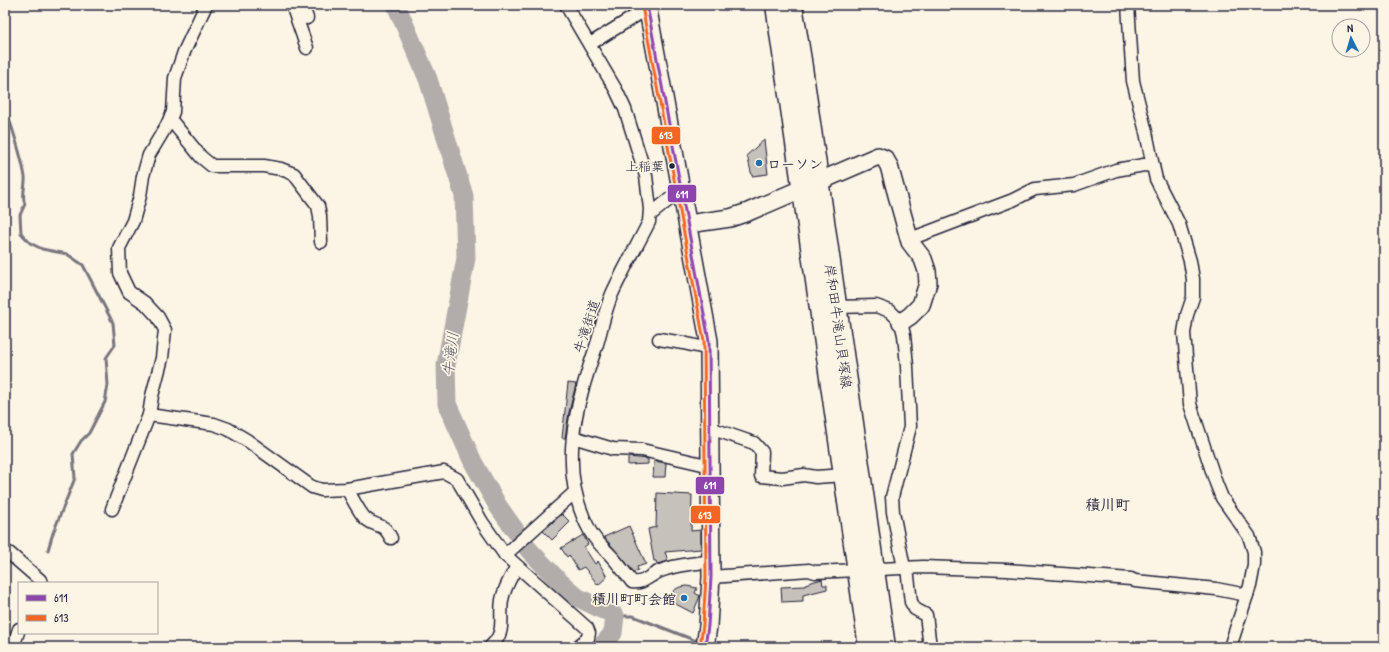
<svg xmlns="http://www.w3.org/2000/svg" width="1389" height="652" viewBox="0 0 1389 652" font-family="'Patrick Hand','Klee One',sans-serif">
  <rect width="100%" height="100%" fill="#fcf5e5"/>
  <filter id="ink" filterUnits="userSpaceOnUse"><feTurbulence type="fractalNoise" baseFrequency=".025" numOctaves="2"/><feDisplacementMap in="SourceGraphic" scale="8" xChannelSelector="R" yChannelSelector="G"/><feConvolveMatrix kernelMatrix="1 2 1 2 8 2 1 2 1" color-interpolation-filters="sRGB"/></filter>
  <g filter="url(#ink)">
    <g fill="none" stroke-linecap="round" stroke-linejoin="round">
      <!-- stream -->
      <g stroke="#78757e" stroke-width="3">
        <path d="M 5,107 C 13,130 21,153 25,177 C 26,185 21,197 25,204 L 20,215 L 21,233 L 30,243 L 42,249 L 67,254 L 83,265 L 113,323 L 115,345 L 106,358 L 108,385 L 105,402 L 89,433 L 81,441 L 73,454 L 75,478 L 53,533 L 48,550"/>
        <path d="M 615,616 L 633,616 L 694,640 L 701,641"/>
        <path d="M 711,642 L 718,643 L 726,647"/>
      </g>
      <!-- river -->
      <path stroke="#b2adab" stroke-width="19" d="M 396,5 L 428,79 L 464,196 L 466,258 L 446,365 L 447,404 L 473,462 L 498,506 L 529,550 L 561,583 L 577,597 L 615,616 L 613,633 L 601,647"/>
    </g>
    <!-- building -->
    <g fill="#c6c1bb" stroke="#22223b">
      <path d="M 764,140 L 768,174 L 752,176 L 747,155 Z"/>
      <path d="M 568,383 L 576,384 L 569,412 L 565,438 L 562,438 Z"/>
      <path d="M 628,457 L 648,459 L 648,464 L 628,465 Z"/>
      <path d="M 654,461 L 666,463 L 665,477 L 653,477 Z"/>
      <path d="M 657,493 L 692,495 L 691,531 L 701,530 L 701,549 L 665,552 L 668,561 L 657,564 L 656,561 L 654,561 L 648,529 L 656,527 Z"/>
      <path d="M 562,514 L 570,522 L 552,540 L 543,531 Z"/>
      <path d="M 629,526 L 646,564 L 637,567 L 638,570 L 634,572 L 604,537 Z"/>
      <path d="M 583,535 L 588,544 L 584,547 L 595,564 L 598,561 L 607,577 L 598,585 L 584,567 L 578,570 L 569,555 L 567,557 L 561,548 Z"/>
      <path d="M 822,579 L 823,585 L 827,585 L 827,589 L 803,595 L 803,601 L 782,602 L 781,587 L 805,586 L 805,584 Z"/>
      <path d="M 687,586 L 697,588 L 695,593 L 700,596 L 693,613 L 668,600 L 674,590 L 680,587 Z"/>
    </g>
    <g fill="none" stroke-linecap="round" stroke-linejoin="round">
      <!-- street casing -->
      <g stroke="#22223b" stroke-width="15">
        <g id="street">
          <path d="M 292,5 L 307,48"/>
          <path d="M 302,5 L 307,18"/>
          <path d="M 566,5 L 616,90 L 625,109 L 646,176 L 650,209 L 649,222 C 637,246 623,270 612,294 C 605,310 602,327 597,344 C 576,405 556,469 590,531 C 596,542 605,549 613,558 C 620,566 626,574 632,582 C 643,584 648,577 658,572 C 674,565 693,563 710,562"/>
          <path d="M 1128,5 L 1133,81 L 1146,132 L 1153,166 L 1156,179 L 1179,224 L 1190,261 L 1193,279 L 1193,297 L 1187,315 L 1184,333 L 1190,404 L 1216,483 L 1222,498 L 1249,536 L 1254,552 L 1254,565 L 1250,586 L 1230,647"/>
          <path d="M 590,44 L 653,5"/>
          <path d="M 170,119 L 201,157 L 212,166 L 264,166 L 281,169 L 294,174 L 318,206 L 320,216 L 321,242"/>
          <path d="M 650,215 L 681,190"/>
          <path d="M 910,239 L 1013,200 L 1035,189 L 1074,185 L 1116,170 L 1144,165 L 1153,166"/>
          <path d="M 837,307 L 876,306 L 890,311 L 901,322 L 904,335 L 907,366 L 910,427 L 892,497 L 893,512 L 904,568"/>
          <path d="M 659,339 L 683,343 L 710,349"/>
          <path d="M 149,415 L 214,424 L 228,429 L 248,441 L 312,487 L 322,490 L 347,489 L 444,472 L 457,479 L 482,522 L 505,555 L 587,628 L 589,633 L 588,638 L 577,647"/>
          <path d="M 710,428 L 754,443 L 762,452 L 761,476 L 782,478 L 804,475 L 816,477 L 844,475"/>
          <path d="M 573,437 L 613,449 L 642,450 L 711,466"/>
          <path d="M 347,489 C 352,497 359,513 366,519 C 379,529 382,521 391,538"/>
          <path d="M 112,509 L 149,415 L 152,396 L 162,358 L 165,330 L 158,317 L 145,303 L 129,292 L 120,273 L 119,248 L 133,221 L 140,196 L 143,176 L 149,155 L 167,125 L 173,112 L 175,78 L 184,52 L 206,5"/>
          <path d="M 5,551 L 9,553 L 40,580 L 41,583"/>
          <path d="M 505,555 L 575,492"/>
          <path d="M 907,568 L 911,602 L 915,609 L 926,615 L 930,647"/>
          <path d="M 711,577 L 809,570 L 815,572 L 923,567 L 1007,570 L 1131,579 L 1135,581 L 1216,589 L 1247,595"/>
          <path d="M 13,647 L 19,629"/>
          <path d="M 490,647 C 507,632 499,619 502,600 C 504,588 511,577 517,566"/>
        </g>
      </g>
      <!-- secondary casing -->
      <g stroke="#22223b" stroke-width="20">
        <g id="secondary">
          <path d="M 647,5 L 709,341 L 711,577 L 708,626 L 705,647"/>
          <path d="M 688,224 L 730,218 L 748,212 L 878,156 L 885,159 L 889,166 L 910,242 L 923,259 L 927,271 L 928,283 L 921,305 L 910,316 L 901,322"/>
        </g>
      </g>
      <!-- primary casing -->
      <g stroke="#22223b" stroke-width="23">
        <g id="primary">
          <path d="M 776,5 L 869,647"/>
          <path d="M 792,5 L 801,60 L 885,647"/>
        </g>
      </g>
      <!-- street -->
      <use href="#street" stroke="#fcf5e5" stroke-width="12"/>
      <!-- secondary -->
      <use href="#secondary" stroke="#fcf5e5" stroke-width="17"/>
      <!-- primary -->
      <use href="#primary" stroke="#fcf5e5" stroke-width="20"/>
      <!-- bus-1 casing -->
      <g stroke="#fcf5e5" stroke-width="6">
        <path id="bus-1" d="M 647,5 L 709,341 L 711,577 L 708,626 L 705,647"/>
      </g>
      <!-- bus-2 casing -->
      <g stroke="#fcf5e5" stroke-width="6">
        <path id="bus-2" d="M 642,6 L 704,341 L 706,577 L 703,625 L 700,646"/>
      </g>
      <!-- bus-1 -->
      <use href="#bus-1" stroke="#8e44ad" stroke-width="3"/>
      <!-- bus-2 -->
      <use href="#bus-2" stroke="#f26522" stroke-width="3"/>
    </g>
  </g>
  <!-- markers -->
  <g fill="#1f6fb2" stroke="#fcf5e5" stroke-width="1.5">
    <circle cx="759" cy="163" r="4"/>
    <circle cx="684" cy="598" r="4"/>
  </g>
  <circle fill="#22223b" stroke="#fcf5e5" stroke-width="1.5" cx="672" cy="166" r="3.5"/>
  <g text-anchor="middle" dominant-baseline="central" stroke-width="3.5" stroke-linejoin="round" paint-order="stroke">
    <!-- bus labels -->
    <g font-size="13" fill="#22223b" stroke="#fcf5e5" text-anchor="end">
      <text x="664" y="166">上稲葉</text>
    </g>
    <!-- poi labels -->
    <g font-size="14" font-weight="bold" fill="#22223b" stroke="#fcf5e5" text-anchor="start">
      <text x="767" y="163">ローソン</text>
      <text x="676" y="598" text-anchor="end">積川町町会館</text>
    </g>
    <!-- street labels -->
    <g font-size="14" fill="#22223b" stroke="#fcf5e5">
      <text transform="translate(586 326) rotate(-72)">牛滝街道</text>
      <text transform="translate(839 326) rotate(82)">岸和田牛滝山貝塚線</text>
    </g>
    <!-- water labels -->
    <g font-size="15" font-style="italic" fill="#545362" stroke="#fcf5e5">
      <text transform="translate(450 354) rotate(-83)">牛滝川</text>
    </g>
    <!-- neighbourhood labels -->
    <g font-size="15" font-weight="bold" fill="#22223b" stroke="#fcf5e5">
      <text x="1108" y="504">積川町</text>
    </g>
  </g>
  <g stroke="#fcf5e5" stroke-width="1.5">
    <rect x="651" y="126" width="30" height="19" rx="4" fill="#f26522"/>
    <rect x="667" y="184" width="30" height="19" rx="4" fill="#8e44ad"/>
    <rect x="695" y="476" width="30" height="19" rx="4" fill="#8e44ad"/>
    <rect x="690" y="505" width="31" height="19" rx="4" fill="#f26522"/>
  </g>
  <g font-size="11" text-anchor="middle" font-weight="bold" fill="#fff">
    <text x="666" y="139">613</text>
    <text x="682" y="198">611</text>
    <text x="710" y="489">611</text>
    <text x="705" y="519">613</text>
  </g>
  <!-- margin -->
  <rect width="1389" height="652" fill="none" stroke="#fcf5e5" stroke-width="20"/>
  <rect x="10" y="10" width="1369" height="632" fill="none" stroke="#22223b" stroke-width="1.5" filter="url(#ink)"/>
  <!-- legend -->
  <rect x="18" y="582" width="140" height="52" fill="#fcf5e5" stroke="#a5a1a1"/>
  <rect x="26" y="595" width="20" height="6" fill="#8e44ad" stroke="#a5a1a1"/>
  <text x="54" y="602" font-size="12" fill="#22223b">611</text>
  <rect x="26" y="615" width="20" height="6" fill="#f26522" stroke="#a5a1a1"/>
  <text x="54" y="622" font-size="12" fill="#22223b">613</text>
  <!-- north arrow -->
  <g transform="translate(1351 38) rotate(355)"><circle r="19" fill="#fcf5e5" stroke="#a5a1a1"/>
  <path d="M0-3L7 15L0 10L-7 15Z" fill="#1f6fb2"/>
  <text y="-6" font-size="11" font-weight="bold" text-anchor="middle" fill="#22223b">N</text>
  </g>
</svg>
